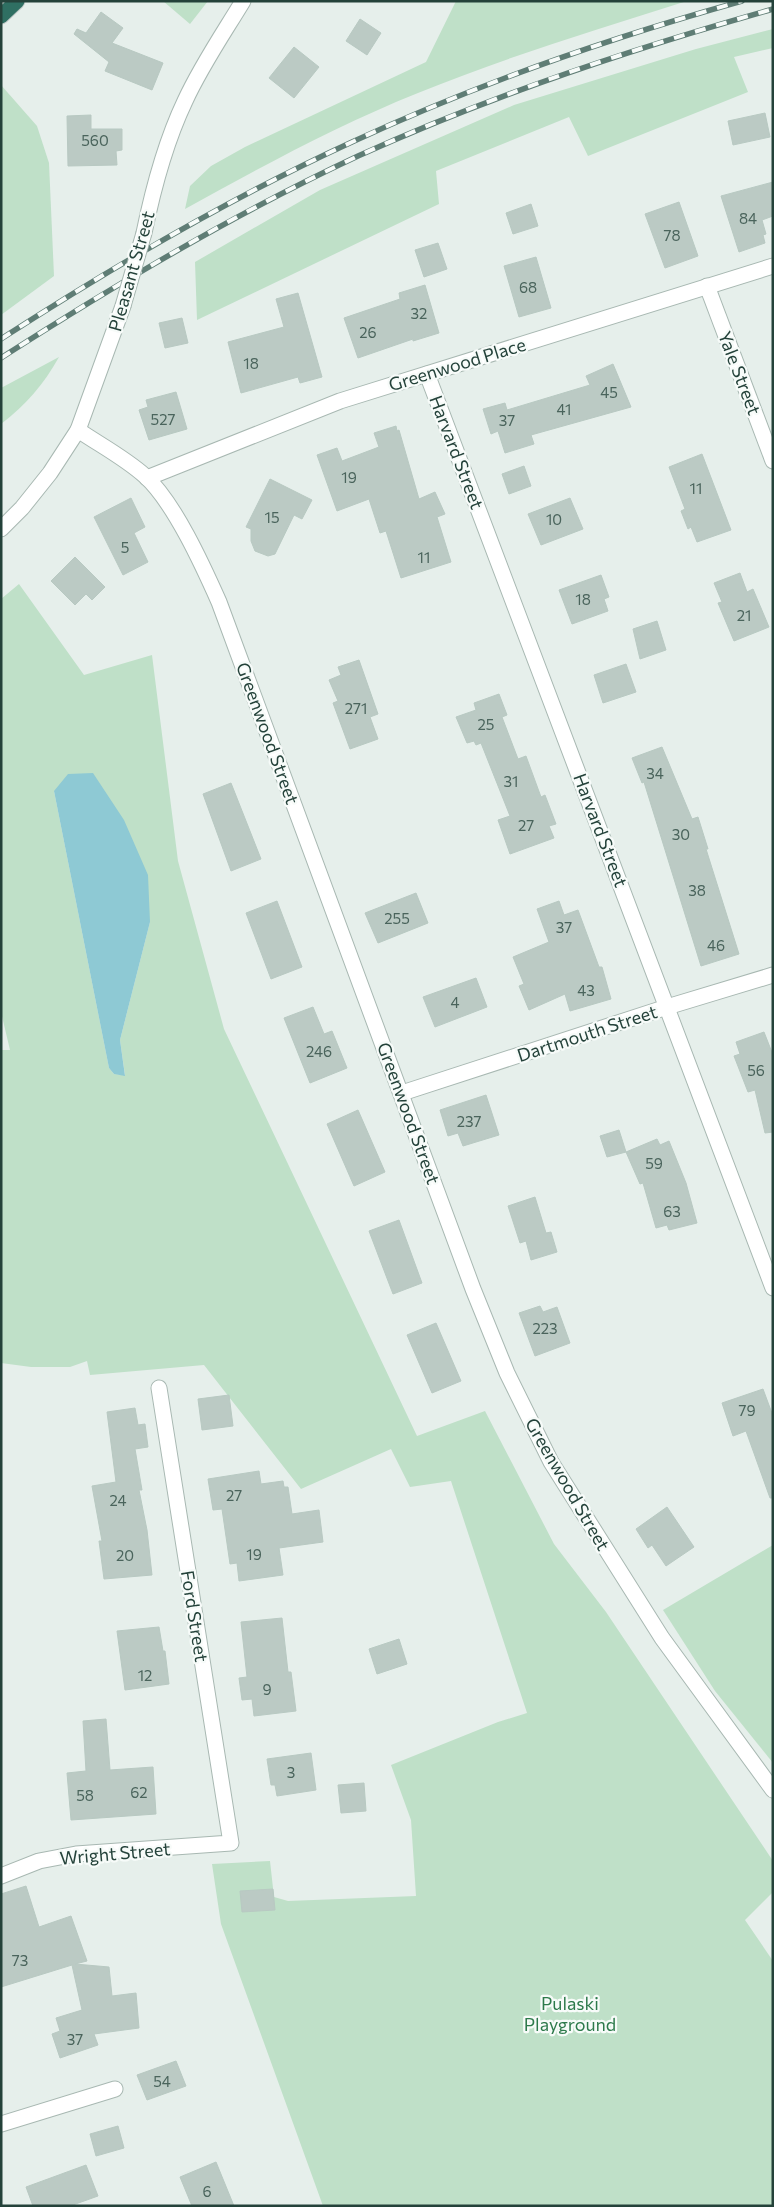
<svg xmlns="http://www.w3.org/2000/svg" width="774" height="2207" viewBox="0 0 774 2207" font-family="Commissioner,sans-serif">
  <rect width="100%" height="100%" fill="#e6efeb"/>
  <!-- green -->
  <g fill="#bfe0c8" fill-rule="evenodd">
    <path d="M 163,1 L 208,1 L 190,24 Z"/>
    <path d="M 456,1 L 687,1 C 596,30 506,57 418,93 C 338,125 261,167 185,209 L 190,186 L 211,166 L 245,147 L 426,62 Z"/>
    <path d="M 773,29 L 773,48 L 734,57 L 748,92 L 588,156 L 569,117 L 436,171 L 439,204 L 197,320 L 195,262 L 320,190 L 514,105 L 696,49 Z"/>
    <path d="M 1,85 L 37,126 L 49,163 L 54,276 L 1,315 Z"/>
    <path d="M 59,357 C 44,384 26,405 1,424 L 1,388 Z"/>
    <path d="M 19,584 L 84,675 L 152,655 L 178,861 L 224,1029 L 417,1436 L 485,1411 L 554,1544 L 606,1612 L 773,1861 L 773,1892 L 745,1920 L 773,1961 L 773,2206 L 323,2206 L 221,1924 L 212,1864 L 270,1861 L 274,1897 L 288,1901 L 416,1896 L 411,1820 L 391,1765 L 498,1722 L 527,1713 L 451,1481 L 410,1487 L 391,1449 L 301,1489 L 204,1365 L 90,1375 L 87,1361 L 70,1367 L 31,1367 L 1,1363 L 1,1050 L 10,1050 L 1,1012 L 1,599 ZM 54,791 L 150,922 L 120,1040 L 125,1075 L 114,1074 L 109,1068 Z"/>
    <path d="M 773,1545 L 773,1763 L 715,1691 L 663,1610 Z"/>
  </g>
  <!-- water -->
  <path fill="#8ec9d4" d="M 93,773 L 124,820 L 148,875 L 150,922 L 120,1040 L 125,1076 L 114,1074 L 109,1068 L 54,791 L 68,774 Z"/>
  <!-- building -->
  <g fill="#bbcac4" stroke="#b8c9c2">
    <path d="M 101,12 L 123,28 L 112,43 L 163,63 L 152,90 L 105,71 L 109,62 L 74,34 L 77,29 L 86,33 Z"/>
    <path d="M 360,19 L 381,33 L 367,55 L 346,41 Z"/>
    <path d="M 294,47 L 319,67 L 294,98 L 269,78 Z"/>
    <path d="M 765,113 L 770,137 L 733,145 L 728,121 Z"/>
    <path d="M 91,115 L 91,129 L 122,129 L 122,150 L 116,151 L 117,165 L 68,166 L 67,116 Z"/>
    <path d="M 773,182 L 773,216 L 762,220 L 766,234 L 763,235 L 765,243 L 739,252 L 721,196 Z"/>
    <path d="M 679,202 L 698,256 L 665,268 L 645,214 Z"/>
    <path d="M 531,204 L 538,226 L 513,234 L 506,213 Z"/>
    <path d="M 438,243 L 447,269 L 424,277 L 415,250 Z"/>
    <path d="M 536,257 L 551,308 L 519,317 L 504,266 Z"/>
    <path d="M 425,285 L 439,333 L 413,341 L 413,339 L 358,358 L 344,318 L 400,299 L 399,293 Z"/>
    <path d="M 298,293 L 322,377 L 300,383 L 298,377 L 241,393 L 228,342 L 284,327 L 276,299 Z"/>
    <path d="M 182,318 L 188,343 L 165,348 L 159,323 Z"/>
    <path d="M 613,364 L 631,407 L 531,435 L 534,444 L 505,453 L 498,431 L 491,434 L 483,409 L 505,403 L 507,410 L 590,385 L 586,376 Z"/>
    <path d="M 176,392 L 187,429 L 149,440 L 139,410 L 148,407 L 146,400 Z"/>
    <path d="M 396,426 L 397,431 L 399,430 L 419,499 L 435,492 L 445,514 L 437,517 L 451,562 L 401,578 L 386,531 L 380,533 L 369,499 L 337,511 L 317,455 L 337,448 L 342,461 L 379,447 L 374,433 Z"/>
    <path d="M 702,454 L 731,530 L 697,542 L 691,527 L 688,529 L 681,511 L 685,509 L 669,467 Z"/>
    <path d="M 524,466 L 531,486 L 509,494 L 502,474 Z"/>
    <path d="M 270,479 L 312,500 L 302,519 L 294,515 L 275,554 L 268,556 L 255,551 L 251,541 L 251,529 L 246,527 Z"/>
    <path d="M 131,498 L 145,527 L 134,533 L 148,562 L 123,575 L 94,517 Z"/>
    <path d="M 570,498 L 583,529 L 541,545 L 528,514 Z"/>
    <path d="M 75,557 L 105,587 L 92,600 L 86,594 L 75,605 L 51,581 Z"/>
    <path d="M 740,573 L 747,592 L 753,589 L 769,627 L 734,641 L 718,603 L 722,602 L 714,583 Z"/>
    <path d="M 601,575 L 609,597 L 604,599 L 608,611 L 572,624 L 559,590 Z"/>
    <path d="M 657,621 L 666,650 L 640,659 L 633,629 Z"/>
    <path d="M 359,660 L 378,714 L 370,717 L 378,739 L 350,749 L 333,703 L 338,701 L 329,680 L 341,675 L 338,667 Z"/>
    <path d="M 626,664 L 636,692 L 603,703 L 594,675 Z"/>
    <path d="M 499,694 L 507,715 L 502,717 L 518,759 L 526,756 L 541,797 L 545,795 L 556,824 L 549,826 L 554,838 L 510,854 L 498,820 L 510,816 L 481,743 L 476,745 L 474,741 L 467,743 L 456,717 L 476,710 L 474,703 Z"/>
    <path d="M 662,747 L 692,819 L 698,817 L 708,849 L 706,849 L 739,954 L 701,966 L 644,782 L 642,783 L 632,758 Z"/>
    <path d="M 231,783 L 261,859 L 231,871 L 203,794 Z"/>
    <path d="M 416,893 L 428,923 L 378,943 L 365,913 Z"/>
    <path d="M 277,901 L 302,967 L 271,979 L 246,913 Z"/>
    <path d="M 559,901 L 564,915 L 578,910 L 599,967 L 602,967 L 611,999 L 570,1011 L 565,994 L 529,1010 L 519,986 L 524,984 L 513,957 L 549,942 L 537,909 Z"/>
    <path d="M 476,978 L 487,1007 L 435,1027 L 423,997 Z"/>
    <path d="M 313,1007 L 324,1034 L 332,1031 L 347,1068 L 310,1083 L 284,1018 Z"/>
    <path d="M 764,1032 L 773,1055 L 773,1132 L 765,1133 L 755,1090 L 748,1092 L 734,1056 L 740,1054 L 736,1042 Z"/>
    <path d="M 486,1095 L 499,1135 L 463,1146 L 458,1133 L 448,1136 L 440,1110 Z"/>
    <path d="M 358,1110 L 385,1172 L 354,1186 L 327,1124 Z"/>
    <path d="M 619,1130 L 626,1152 L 607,1157 L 600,1136 Z"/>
    <path d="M 657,1139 L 660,1145 L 669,1141 L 686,1183 L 697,1223 L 669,1230 L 667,1225 L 656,1228 L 643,1183 L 640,1184 L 626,1152 Z"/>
    <path d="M 535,1197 L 546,1233 L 551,1232 L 557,1252 L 531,1260 L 526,1241 L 520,1243 L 508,1206 Z"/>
    <path d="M 399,1220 L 422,1283 L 393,1294 L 369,1231 Z"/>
    <path d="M 540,1306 L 543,1312 L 557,1307 L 570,1343 L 535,1356 L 519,1313 Z"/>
    <path d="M 436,1323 L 461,1381 L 432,1393 L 407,1335 Z"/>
    <path d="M 763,1389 L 773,1416 L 773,1498 L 770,1498 L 746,1431 L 733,1436 L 722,1403 Z"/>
    <path d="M 229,1395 L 233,1426 L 202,1430 L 198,1399 Z"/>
    <path d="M 135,1408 L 138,1425 L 145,1424 L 148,1447 L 135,1449 L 142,1490 L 139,1490 L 147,1530 L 152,1575 L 104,1579 L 99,1541 L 102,1541 L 92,1486 L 116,1482 L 107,1412 Z"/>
    <path d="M 259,1471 L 261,1484 L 283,1481 L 284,1487 L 288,1487 L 292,1514 L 319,1510 L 323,1542 L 279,1548 L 283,1575 L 239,1581 L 237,1563 L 230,1564 L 222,1509 L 213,1510 L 208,1479 Z"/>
    <path d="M 667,1507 L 694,1547 L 666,1566 L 652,1545 L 648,1548 L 636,1529 Z"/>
    <path d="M 282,1618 L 288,1672 L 291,1672 L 296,1711 L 254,1716 L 252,1699 L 242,1700 L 239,1678 L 247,1677 L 241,1622 Z"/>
    <path d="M 159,1627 L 163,1651 L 165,1651 L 169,1684 L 125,1690 L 117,1631 Z"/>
    <path d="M 399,1639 L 407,1664 L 377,1674 L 369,1649 Z"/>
    <path d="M 106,1719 L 110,1770 L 153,1767 L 156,1814 L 71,1820 L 67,1773 L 86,1771 L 83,1721 Z"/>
    <path d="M 311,1753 L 316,1790 L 277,1796 L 275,1785 L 271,1785 L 267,1759 Z"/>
    <path d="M 364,1783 L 366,1811 L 341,1813 L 338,1785 Z"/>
    <path d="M 26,1886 L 39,1927 L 71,1916 L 87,1961 L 75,1964 L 109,1967 L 112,1996 L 136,1993 L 139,2028 L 94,2034 L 98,2045 L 60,2058 L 52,2034 L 60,2031 L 56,2018 L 82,2010 L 72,1965 L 1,1987 L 1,1894 Z"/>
    <path d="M 273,1889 L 275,1910 L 242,1912 L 240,1891 Z"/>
    <path d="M 176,2061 L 186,2086 L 147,2100 L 137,2075 Z"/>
    <path d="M 118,2126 L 124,2148 L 96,2156 L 90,2134 Z"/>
    <path d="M 216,2162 L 234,2206 L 192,2206 L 180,2177 Z"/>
    <path d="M 86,2165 L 98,2196 L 70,2206 L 33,2206 L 26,2187 Z"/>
  </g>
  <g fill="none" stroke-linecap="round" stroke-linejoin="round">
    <!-- minor casing -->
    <g stroke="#a8b8b2" stroke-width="17">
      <g id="minor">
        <path d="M 144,233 C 153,189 165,143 185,101 C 201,66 223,34 243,1"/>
        <path d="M 707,286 L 773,461"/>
        <path d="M 427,374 L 773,1288"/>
        <path d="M 78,430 C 100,445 125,458 145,476 C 174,502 203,566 219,602 L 473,1289 L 507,1373 L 551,1462 L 662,1638 L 773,1790"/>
        <path d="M 147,478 L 340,401 L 773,266"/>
        <path d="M 1,529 L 22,508 L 50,473 L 78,430 L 123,306"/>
        <path d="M 402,1093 L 667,1007 L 773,975"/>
        <path d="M 1,1876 L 39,1861 L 76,1854 L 231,1843 L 159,1388"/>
        <path d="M 1,2124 L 115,2089"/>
      </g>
    </g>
    <!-- highway casing -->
    <g stroke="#c2cac8" stroke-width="17">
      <path id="highway" d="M 1,16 L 17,1"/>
    </g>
    <!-- minor -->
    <use href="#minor" stroke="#fff" stroke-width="15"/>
    <!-- highway -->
    <use href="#highway" stroke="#2f6f62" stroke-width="15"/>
    <!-- rail casing -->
    <g stroke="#5f7d75" stroke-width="5.5">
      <g id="rail">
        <path d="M 1,339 C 114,266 230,198 352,142 C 477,84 609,38 742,1"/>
        <path d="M 1,358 C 116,284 234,214 358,156 C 492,95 631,49 773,9"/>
      </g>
    </g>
    <!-- rail -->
    <use href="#rail" stroke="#f7fbf9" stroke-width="4" stroke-dasharray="11" stroke-linecap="butt"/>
    <!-- minor-bridge casing -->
    <g stroke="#a8b8b2" stroke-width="17" stroke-linecap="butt">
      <path id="minor-bridge" d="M 123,306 L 144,233"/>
    </g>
    <!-- minor-bridge -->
    <use href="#minor-bridge" stroke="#fff" stroke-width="15"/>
  </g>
  <g text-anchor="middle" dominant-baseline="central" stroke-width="4.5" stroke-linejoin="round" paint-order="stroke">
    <!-- number labels -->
    <g font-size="15" fill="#4a645c">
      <text x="95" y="140">560</text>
      <text x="748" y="218">84</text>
      <text x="672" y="235">78</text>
      <text x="528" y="287">68</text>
      <text x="419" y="313">32</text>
      <text x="368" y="332">26</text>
      <text x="251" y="363">18</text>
      <text x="609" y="392">45</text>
      <text x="564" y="409">41</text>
      <text x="163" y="419">527</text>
      <text x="507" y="420">37</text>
      <text x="349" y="477">19</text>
      <text x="696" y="488">11</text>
      <text x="272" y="517">15</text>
      <text x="554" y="519">10</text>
      <text x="125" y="547">5</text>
      <text x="424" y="557">11</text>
      <text x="583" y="599">18</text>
      <text x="744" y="615">21</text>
      <text x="356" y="708">271</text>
      <text x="486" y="724">25</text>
      <text x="655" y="773">34</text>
      <text x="511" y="781">31</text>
      <text x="526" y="825">27</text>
      <text x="681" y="834">30</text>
      <text x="697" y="890">38</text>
      <text x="397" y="918">255</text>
      <text x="564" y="927">37</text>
      <text x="716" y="945">46</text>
      <text x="586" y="990">43</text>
      <text x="455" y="1002">4</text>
      <text x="319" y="1051">246</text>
      <text x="756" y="1070">56</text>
      <text x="469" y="1121">237</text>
      <text x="654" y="1163">59</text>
      <text x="672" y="1211">63</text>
      <text x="545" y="1328">223</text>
      <text x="747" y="1410">79</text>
      <text x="234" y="1495">27</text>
      <text x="118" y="1500">24</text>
      <text x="254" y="1554">19</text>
      <text x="125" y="1555">20</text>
      <text x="145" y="1675">12</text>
      <text x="267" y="1689">9</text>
      <text x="291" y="1772">3</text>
      <text x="139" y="1792">62</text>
      <text x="85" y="1795">58</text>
      <text x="20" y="1960">73</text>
      <text x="75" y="2039">37</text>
      <text x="162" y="2081">54</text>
      <text x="207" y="2191">6</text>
    </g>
    <!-- street labels -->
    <g font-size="18" fill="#24423a" stroke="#f7fbf9">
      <text transform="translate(131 271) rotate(-74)">Pleasant Street</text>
      <text transform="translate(457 364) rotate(-17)">Greenwood Place</text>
      <text transform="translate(740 373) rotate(69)">Yale Street</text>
      <text transform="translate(457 452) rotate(69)">Harvard Street</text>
      <text transform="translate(268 733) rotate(70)">Greenwood Street</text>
      <text transform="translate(601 830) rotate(69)">Harvard Street</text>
      <text transform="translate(587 1033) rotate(-18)">Dartmouth Street</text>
      <text transform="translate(409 1113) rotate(70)">Greenwood Street</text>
      <text transform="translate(568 1484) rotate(60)">Greenwood Street</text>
      <text transform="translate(195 1616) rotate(81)">Ford Street</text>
      <text transform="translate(115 1853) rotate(-5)">Wright Street</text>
    </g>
    <!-- park labels -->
    <g font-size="18" fill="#2d7a4b" stroke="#f7fbf9">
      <text x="570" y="2003">Pulaski<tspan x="570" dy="21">Playground</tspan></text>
    </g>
  </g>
  <!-- border -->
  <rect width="774" height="2207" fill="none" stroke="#24423a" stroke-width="5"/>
</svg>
